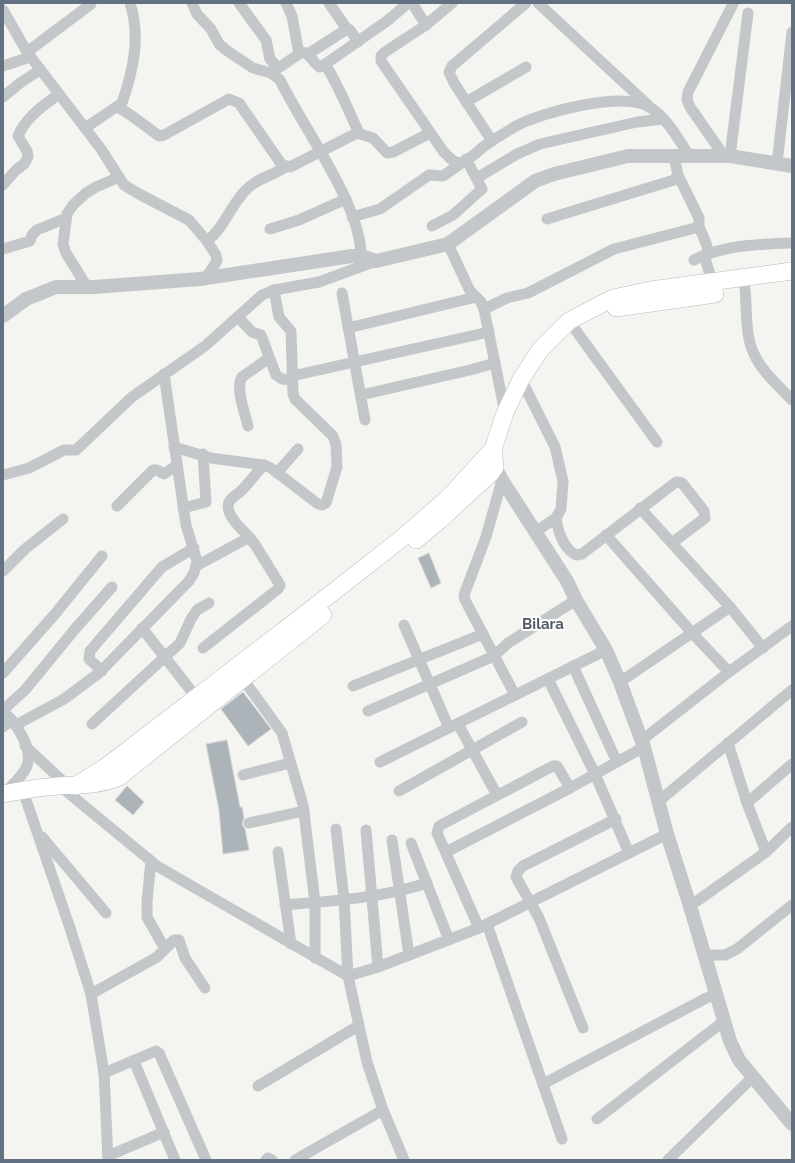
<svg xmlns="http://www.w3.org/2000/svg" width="795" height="1163" viewBox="0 0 795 1163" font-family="Raleway,sans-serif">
  <rect width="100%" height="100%" fill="#f4f5f0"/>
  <!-- building -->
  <g fill="#acb3b9" stroke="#d5d5d3">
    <path d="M 429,553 L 441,583 L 431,588 L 418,558 Z"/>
    <path d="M 243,692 L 271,729 L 248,746 L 221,709 Z"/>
    <path d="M 227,740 L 240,807 L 242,807 L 244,818 L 242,824 L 245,829 L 249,850 L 223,854 L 219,810 L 206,744 Z"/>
    <path d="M 127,786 L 144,802 L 133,815 L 115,800 Z"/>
  </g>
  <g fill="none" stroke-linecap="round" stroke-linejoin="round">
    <!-- primary casing -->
    <g stroke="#b6babe" stroke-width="18">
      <g id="primary">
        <path d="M 616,308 L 715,294"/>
        <path d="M 416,540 L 440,520 L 490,474 L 495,467 L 493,449"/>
        <path d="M 75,786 L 107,766 L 300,618 L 401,539 L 449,497 L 493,449 L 505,413 L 521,379 L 540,350 L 569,321 L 613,298 L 651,290 L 792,271"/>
        <path d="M 3,794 C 18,791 33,788 49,787 C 73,784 96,787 119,777 L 323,615"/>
      </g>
    </g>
    <!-- minor -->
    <g stroke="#c4c7ca" stroke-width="11">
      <path d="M 192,3 L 197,14 L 211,29 L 219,44 L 226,50 L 253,68 L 271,73 L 280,80 C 303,128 361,204 361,256"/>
      <path d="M 239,3 L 266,40 L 270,59 L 278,68"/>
      <path d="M 286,3 L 292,16 L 299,54"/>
      <path d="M 329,3 L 347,29"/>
      <path d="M 412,3 L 426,25"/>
      <path d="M 452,3 L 426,25 L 385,52 L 381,56 L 381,61 L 443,151 C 448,156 454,165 463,162 C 470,159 477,152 483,147 C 493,140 504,133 516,126 C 542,112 625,90 651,108 C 667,118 678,139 689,155"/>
      <path d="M 538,3 L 648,105"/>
      <path d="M 3,10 L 27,52 L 101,149 L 124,185 L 139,194 L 189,220 L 207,241 L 216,255 L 217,261 L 206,278"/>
      <path d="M 27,52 L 91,4"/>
      <path d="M 308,54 L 347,29 L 350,30 L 358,42"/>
      <path d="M 325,64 C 339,86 348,110 359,133"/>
      <path d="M 3,66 L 30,57"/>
      <path d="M 271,73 L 302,52 C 311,53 312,63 320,67 L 324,65 L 387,21 L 408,3"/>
      <path d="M 3,97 L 20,83 L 40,70"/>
      <path d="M 466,102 L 526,67"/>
      <path d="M 118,107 L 132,116 L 159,136 L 164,135 L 229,99 L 239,103 L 282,165 L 290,167 L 357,133 L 373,138 L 387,153 L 393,152 L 430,133"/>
      <path d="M 85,128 L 122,103 C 133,71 141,37 130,3"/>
      <path d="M 492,141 L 454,83 L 449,72 L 452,66 L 526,3"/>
      <path d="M 724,156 L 690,107 L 687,100 L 688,92 L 733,4"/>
      <path d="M 730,156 L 748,13"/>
      <path d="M 777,164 L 792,32"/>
      <path d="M 678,175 L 699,218 L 699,227 L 706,243 L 708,250 L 705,258 L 712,282"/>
      <path d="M 477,178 L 517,154 L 540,144 L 637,122 L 663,119"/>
      <path d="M 3,185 L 16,170 L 24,164 L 28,157 L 27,151 L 18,136 C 26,117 43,106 59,94"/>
      <path d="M 352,217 L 380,209 L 429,175 L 443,176 L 463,162"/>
      <path d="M 547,219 L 674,180 L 678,175 L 674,156"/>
      <path d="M 432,226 L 453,215 L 482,189 L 466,159"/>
      <path d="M 270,229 L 299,220 L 346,199"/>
      <path d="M 207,241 C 224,228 230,207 244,192 C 256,178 273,176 287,166"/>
      <path d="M 448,244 L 470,291 L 481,302 L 484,309 L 505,413"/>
      <path d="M 3,249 L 30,241 L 32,235 L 37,230 L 66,218"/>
      <path d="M 694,260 C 723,245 760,244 792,243"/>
      <path d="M 87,287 L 66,253 L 63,244 L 67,214 L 73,205 L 86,193 L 96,187 L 119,177"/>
      <path d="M 745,289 C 747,310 745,336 754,354 C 762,372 779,386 792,400"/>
      <path d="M 342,293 L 365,420"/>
      <path d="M 484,309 L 507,298 L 528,293 L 614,249 L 699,227"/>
      <path d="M 238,317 L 252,332 L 261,335 L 276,375 L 282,379 L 292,380"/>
      <path d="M 569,321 L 657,442"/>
      <path d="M 348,328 L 476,297"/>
      <path d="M 292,376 L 489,332"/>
      <path d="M 521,379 L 555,447 L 563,481 L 561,509 L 556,518 L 535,532"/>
      <path d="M 361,395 L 470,370 L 495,363"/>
      <path d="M 248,426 C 245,414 235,387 242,377 L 269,358"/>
      <path d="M 174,447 L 211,458 L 264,465 L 271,468 L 318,504 L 322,505 L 326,503 L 337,467 L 336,445 L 333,436 L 295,399 L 293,394 L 291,331 L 279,317 L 274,290"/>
      <path d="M 277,473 L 298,449"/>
      <path d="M 3,475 L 29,468 L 64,450 L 76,450 L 132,397 L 205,346 L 262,295 L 274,290 L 319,282 L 376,261"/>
      <path d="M 502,480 L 486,537 L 464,595 L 465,600 L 515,695"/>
      <path d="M 117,506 L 153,470 L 157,470 L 164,474 L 177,465"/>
      <path d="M 183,508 L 206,502 L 203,454"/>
      <path d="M 640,508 L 730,607 L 763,648"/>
      <path d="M 556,518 C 558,531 563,548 576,555 L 582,554 L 676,482 L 682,483 L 704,511 L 705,518 L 672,543"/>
      <path d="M 606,535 L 693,634 L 729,672"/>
      <path d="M 251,539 C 243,530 224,515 229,502 C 231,498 238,494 241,491 C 249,483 256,473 264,465"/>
      <path d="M 196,566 L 248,538 L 254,543 L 280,585 L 278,589 L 203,648"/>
      <path d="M 3,571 L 25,549 L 63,519"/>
      <path d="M 404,625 L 449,728"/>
      <path d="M 142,628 L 196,697"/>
      <path d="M 573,666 L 617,762"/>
      <path d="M 102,671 L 89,659 L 90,651 L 162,567 L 194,548"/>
      <path d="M 3,673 L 55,614 L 102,556"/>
      <path d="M 243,679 L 282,733 L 303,805 L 315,902 L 315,958"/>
      <path d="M 548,679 L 595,774 L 629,853"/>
      <path d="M 620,682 L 730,607"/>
      <path d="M 353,686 L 483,634"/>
      <path d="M 3,710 L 25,690 L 75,629 L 112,587"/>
      <path d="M 3,711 C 16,723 35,750 26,768 C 21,778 11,786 4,794"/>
      <path d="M 368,711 L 494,656 L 508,643 L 576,600"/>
      <path d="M 92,724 L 180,643 L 191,619 L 197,610 L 209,603"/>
      <path d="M 458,724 L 497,795"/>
      <path d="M 16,725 L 64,699 L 99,673 L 189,581 L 194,573 L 197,561 L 186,525 L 164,374"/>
      <path d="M 3,727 L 12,720"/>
      <path d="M 642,740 L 729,672 L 792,626"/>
      <path d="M 728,743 L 747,803 L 766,852"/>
      <path d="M 25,746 L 68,786"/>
      <path d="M 380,762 L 606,650"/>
      <path d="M 243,775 L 290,763"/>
      <path d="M 60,786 L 157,866 L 348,976 L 378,967 L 479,928 L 667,834"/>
      <path d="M 23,791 L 70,928 L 91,994 L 104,1073 L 108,1160"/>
      <path d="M 399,791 L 522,722"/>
      <path d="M 659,801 L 792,690"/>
      <path d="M 747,803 L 792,764"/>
      <path d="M 249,823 L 304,811"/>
      <path d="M 336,829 L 344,900 L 348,976 L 367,1062 L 383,1110 L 404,1160"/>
      <path d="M 366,830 L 378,967"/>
      <path d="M 42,837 L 106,913"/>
      <path d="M 392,840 L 409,955"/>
      <path d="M 411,843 L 449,940"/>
      <path d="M 278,852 L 291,944"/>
      <path d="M 446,852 L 570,788 L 644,747"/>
      <path d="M 151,861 L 147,901 L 147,917 L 165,949"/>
      <path d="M 285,905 C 333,901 381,898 427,883"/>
      <path d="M 690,906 L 766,852 L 792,827"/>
      <path d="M 487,924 L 562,1139"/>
      <path d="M 479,928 L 437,833 L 439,826 L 553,766 L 557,766 L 570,788"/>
      <path d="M 705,955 L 725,955 L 737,949 L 792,905"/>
      <path d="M 91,994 L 157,957 L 174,940 L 179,940 L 185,958 L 205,988"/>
      <path d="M 583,1028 L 539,918 L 516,877 L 518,871 L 523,866 L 616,819"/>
      <path d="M 134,1061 L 175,1160"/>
      <path d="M 104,1073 L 156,1051 L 159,1053 L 206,1160"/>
      <path d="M 543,1084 L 714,994"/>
      <path d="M 258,1086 L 358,1026"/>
      <path d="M 597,1119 L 724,1021"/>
      <path d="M 108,1156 L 164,1132"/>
      <path d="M 266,1160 L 268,1158 L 272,1160"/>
      <path d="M 295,1160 L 383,1110"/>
      <path d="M 668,1160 L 753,1077"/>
    </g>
    <!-- tertiary -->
    <g stroke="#c4c7ca" stroke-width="14">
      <path d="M 3,316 L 26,299 L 56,287 L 94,287 L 200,279 L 352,256 L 361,256 L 376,261 L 448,244 L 535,181 L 554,174 L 628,156 L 730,156 L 792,166"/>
      <path d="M 495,467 L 502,480 L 567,581 L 576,600 L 606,650 L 620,682 L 644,747 L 667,834 L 690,906 L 730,1041 L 739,1060 L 792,1124"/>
    </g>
    <!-- primary -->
    <use href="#primary" stroke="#fff" stroke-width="17"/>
  </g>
  <g text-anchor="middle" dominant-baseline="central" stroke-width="4" stroke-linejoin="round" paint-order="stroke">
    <!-- district labels -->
    <g font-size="15" font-weight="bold" fill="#505c67" stroke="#fff">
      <text x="543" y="624">Bilara</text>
    </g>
  </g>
  <!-- border -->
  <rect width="795" height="1163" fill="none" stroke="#627283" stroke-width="8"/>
</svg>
